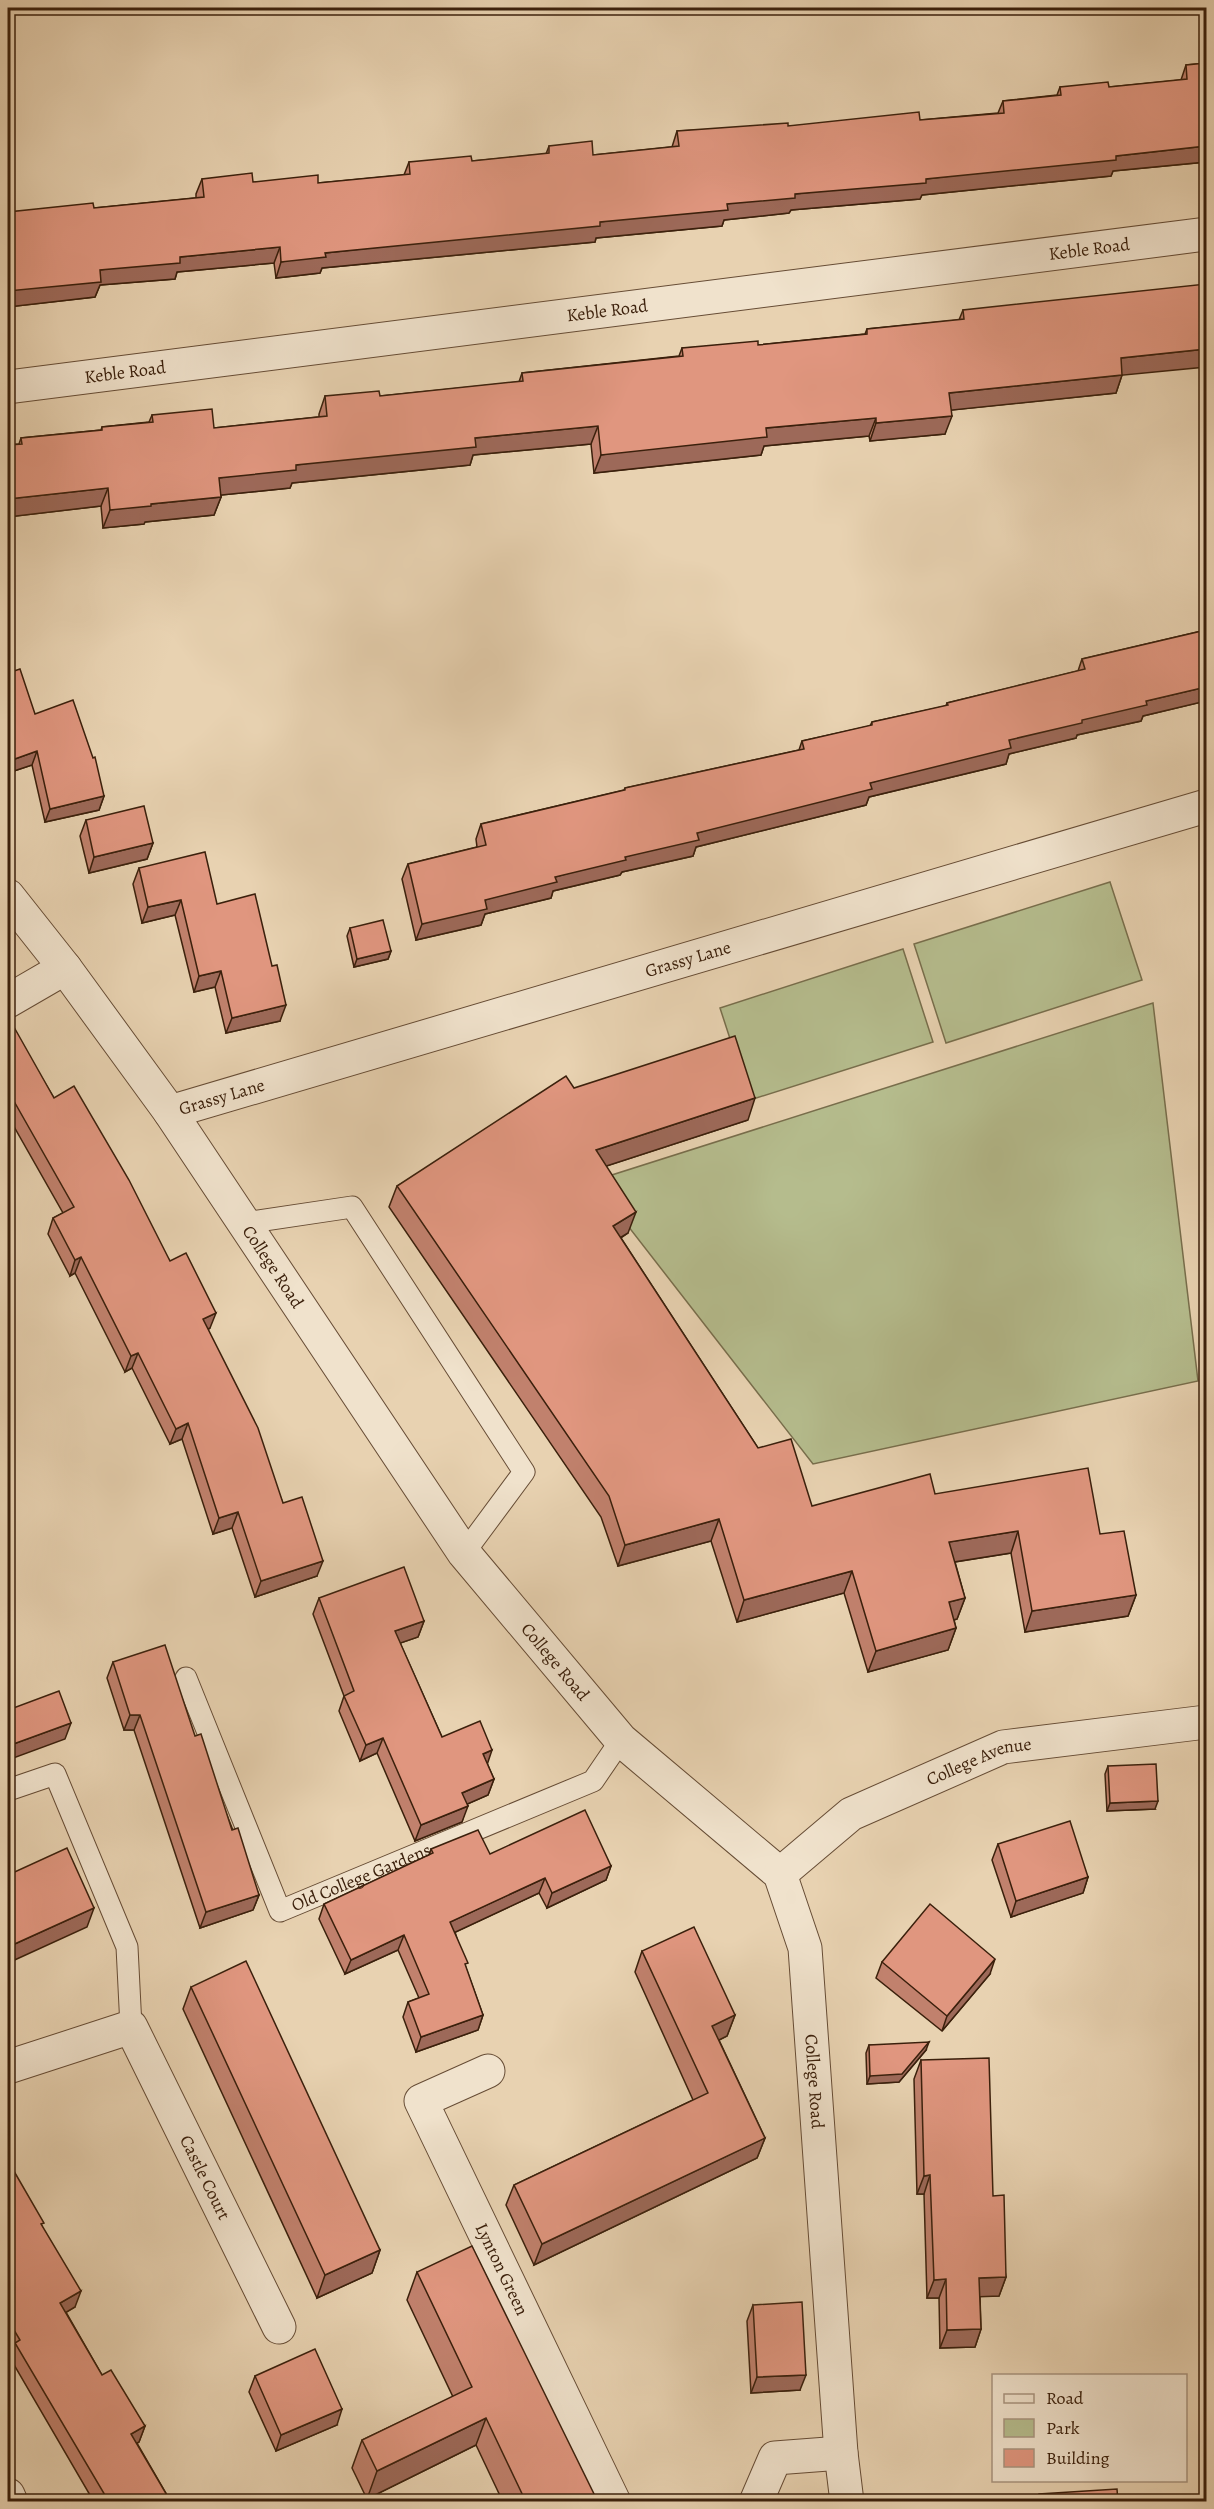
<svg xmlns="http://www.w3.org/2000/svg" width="1214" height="2509" viewBox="0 0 1214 2509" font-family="Alegreya,serif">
  <rect width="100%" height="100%" fill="#e8d2b1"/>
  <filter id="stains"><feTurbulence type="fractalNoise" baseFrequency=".00333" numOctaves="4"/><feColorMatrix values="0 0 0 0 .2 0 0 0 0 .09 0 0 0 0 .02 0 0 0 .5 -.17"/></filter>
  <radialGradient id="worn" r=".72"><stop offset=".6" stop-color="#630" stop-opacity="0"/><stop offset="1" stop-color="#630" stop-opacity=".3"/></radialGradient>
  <!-- green -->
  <g fill="#b5bc8d" stroke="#786e4c" stroke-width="1.5">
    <path d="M 1110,882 L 1142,980 L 946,1043 L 914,944 Z"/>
    <path d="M 903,949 L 933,1042 L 750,1100 L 720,1008 Z"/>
    <path d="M 1153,1003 L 1198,1381 L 813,1464 L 593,1181 Z"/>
  </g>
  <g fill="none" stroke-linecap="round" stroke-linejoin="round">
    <!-- lane casing -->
    <g stroke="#664c35" stroke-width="23">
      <g id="lane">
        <path d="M 245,1223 L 352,1207 L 524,1472 L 464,1553"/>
        <path id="s1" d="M 186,1678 L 280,1911 L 593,1781 L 621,1740"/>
        <path d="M 8,1790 L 55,1774 L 127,1947 L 131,2027"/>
      </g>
    </g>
    <!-- street casing -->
    <g stroke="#664c35" stroke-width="35">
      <g id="street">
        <path id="s2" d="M 8,387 L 1206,234"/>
        <path id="s3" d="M 8,896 L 65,968 L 170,1112 L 464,1553 L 621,1740 L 780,1874 L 805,1948 L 841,2453 L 847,2502"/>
        <path d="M 8,1001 L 65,968"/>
        <path id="s4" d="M 170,1112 L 1206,806"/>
        <path id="s5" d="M 780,1874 L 851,1814 L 1003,1747 L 1206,1722"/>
        <path id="s6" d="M 8,2067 L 131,2027 L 279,2327"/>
        <path id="s7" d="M 488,2071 L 421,2101 L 614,2502"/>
        <path d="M 8,2495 L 11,2502"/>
        <path d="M 756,2502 L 775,2458 L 841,2453"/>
      </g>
    </g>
    <!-- lane -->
    <use href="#lane" stroke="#f0e2cc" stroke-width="21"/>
    <!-- street -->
    <use href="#street" stroke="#f0e2cc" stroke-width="33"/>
  </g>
  <!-- wall -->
  <g fill="#c1816d" stroke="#3b200c" stroke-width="1.5">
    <path d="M 1206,63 L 1206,162 L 1113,171 L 1111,176 L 922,195 L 920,199 L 791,210 L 789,213 L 724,220 L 722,226 L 596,238 L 595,242 L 322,268 L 320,273 L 276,278 L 274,263 L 177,272 L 175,279 L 100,285 L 95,297 L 8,307 L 8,212 L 94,208 L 196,198 L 196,194 L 202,179 L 253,182 L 318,183 L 404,175 L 409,162 L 472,161 L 546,154 L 549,146 L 593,155 L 672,147 L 677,131 L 920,120 L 998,113 L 1003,101 L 1057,95 L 1060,87 L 1109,87 L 1181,80 L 1186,65 Z"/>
    <path d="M 963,310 L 1122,375 L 1116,393 L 951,410 L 945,434 L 870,441 L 869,436 L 764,446 L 761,455 L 594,473 L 591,444 L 473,455 L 470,465 L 292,483 L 290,488 L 221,495 L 221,497 L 214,515 L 145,522 L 144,524 L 103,528 L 101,506 L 8,517 L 8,445 L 19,444 L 21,438 L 101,430 L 102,427 L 149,422 L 152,415 L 214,428 L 319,417 L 319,414 L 325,396 L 380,396 L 519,382 L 522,373 L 679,356 L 682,348 L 758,345 L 865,334 L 867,329 L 959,320 Z"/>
    <path d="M 1206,630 L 1206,701 L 1143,716 L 1141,721 L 1077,735 L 1076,738 L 1009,754 L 1006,764 L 869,797 L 866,805 L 696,847 L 693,856 L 622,872 L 620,875 L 553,891 L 551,898 L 485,914 L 481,925 L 416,940 L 402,879 L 408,864 L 477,847 L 476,839 L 481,824 L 624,790 L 625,788 L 799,750 L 802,741 L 870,726 L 872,722 L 946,706 L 947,703 L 1078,671 L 1082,659 Z"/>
    <path d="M 8,673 L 35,714 L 104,796 L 99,810 L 45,822 L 32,765 L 8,773 Z"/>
    <path d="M 86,820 L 153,843 L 147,859 L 89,873 L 80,836 Z"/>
    <path d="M 139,868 L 217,904 L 280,1021 L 226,1033 L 215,987 L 194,992 L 175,915 L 142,923 L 133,884 Z"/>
    <path d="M 350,928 L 391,951 L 388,959 L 354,967 L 347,936 Z"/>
    <path d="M 8,1022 L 54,1098 L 170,1261 L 210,1328 L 208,1330 L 283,1503 L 317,1576 L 255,1597 L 232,1528 L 213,1534 L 182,1439 L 170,1444 L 132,1368 L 125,1372 L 75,1273 L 70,1276 L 48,1234 L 53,1218 L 63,1213 L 8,1116 Z"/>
    <path d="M 574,1088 L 748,1120 L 606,1166 L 628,1233 L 621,1238 L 758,1448 L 812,1506 L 935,1494 L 1100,1534 L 1136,1595 L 1128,1616 L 1025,1632 L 1011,1553 L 955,1562 L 965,1598 L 957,1619 L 954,1620 L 956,1628 L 948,1650 L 868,1672 L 844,1593 L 737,1622 L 711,1541 L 618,1566 L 601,1517 L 389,1207 L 397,1186 Z"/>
    <path d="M 319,1598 L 424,1621 L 418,1637 L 400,1643 L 442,1737 L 487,1763 L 494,1779 L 488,1795 L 467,1804 L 462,1822 L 415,1841 L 377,1753 L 360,1761 L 339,1711 L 344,1696 L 313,1614 Z"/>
    <path d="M 113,1662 L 195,1736 L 259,1895 L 253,1910 L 200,1928 L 134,1730 L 124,1730 L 107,1678 Z"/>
    <path d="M 1108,1766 L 1155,1809 L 1107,1811 L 1105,1774 Z"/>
    <path d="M 998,1844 L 1088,1877 L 1083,1893 L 1011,1917 L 992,1860 Z"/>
    <path d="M 431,1849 L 611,1866 L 606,1880 L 547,1908 L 539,1893 L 455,1932 L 466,1968 L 483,2015 L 478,2030 L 416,2052 L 403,2017 L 408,2002 L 419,1998 L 398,1950 L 345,1974 L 319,1919 L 324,1904 L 429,1855 Z"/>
    <path d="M 642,1951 L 735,2015 L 727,2036 L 719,2040 L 765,2138 L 757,2158 L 534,2265 L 506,2205 L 514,2185 L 693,2100 L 635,1972 Z"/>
    <path d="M 882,1962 L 990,1974 L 942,2031 L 876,1978 Z"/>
    <path d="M 191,1987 L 380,2250 L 372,2273 L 317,2298 L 183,2009 Z"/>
    <path d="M 869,2045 L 926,2050 L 899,2082 L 867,2084 L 866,2053 Z"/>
    <path d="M 921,2060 L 993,2196 L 1006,2277 L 999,2296 L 980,2296 L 981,2329 L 975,2347 L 940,2348 L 939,2298 L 927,2298 L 924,2194 L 917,2194 L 914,2079 Z"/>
    <path d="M 8,2168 L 42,2226 L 75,2307 L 66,2312 L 102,2375 L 145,2426 L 139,2442 L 137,2443 L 171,2502 L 94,2502 L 10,2358 L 12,2352 L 8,2345 Z"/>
    <path d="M 417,2272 L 598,2502 L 503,2502 L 476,2445 L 367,2499 L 352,2468 L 362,2440 L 453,2397 L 407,2300 Z"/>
    <path d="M 753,2305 L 800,2390 L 751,2393 L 747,2321 Z"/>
    <path d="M 255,2376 L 337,2425 L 276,2451 L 249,2392 Z"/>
  </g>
  <!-- shaded-wall -->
  <g fill="#9d6959" stroke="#3b200c" stroke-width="1.5">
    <path d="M 1206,146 L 1206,162 L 1113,171 L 1111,176 L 922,195 L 920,199 L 791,210 L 789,213 L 724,220 L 722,226 L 596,238 L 595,242 L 322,268 L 320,273 L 276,278 L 281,262 L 325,253 L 600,222 L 795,194 L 926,179 L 1116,156 Z"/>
    <path d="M 280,247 L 274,263 L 177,272 L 175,279 L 100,285 L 95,297 L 8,307 L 8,291 L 100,270 L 180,257 Z"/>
    <path d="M 1206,349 L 1206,367 L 1114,376 L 1121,358 Z"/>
    <path d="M 1122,375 L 1116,393 L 943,411 L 949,393 Z"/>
    <path d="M 952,416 L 945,434 L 870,441 L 876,423 Z"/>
    <path d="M 876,418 L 869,436 L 764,446 L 761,455 L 594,473 L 601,455 L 766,428 Z"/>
    <path d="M 598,426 L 591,444 L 473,455 L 470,465 L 292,483 L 290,488 L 212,496 L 219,478 L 296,465 L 475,438 Z"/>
    <path d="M 108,488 L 101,506 L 8,517 L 8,499 Z"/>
    <path d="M 221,497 L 214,515 L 145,522 L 144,524 L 103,528 L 110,510 L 151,504 Z"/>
    <path d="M 1206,687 L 1206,701 L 1143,716 L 1141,721 L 1077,735 L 1076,738 L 1009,754 L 1006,764 L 869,797 L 866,805 L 696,847 L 693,856 L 622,872 L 620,875 L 553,891 L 551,898 L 485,914 L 481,925 L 416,940 L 422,924 L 485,900 L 555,877 L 625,857 L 697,833 L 870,783 L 1009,740 L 1146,701 Z"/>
    <path d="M 37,751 L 32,765 L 8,773 L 12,760 Z"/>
    <path d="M 104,796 L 99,810 L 45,822 L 50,809 Z"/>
    <path d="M 153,843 L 147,859 L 89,873 L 94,857 Z"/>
    <path d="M 181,900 L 175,915 L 142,923 L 148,907 Z"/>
    <path d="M 391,951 L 388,959 L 354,967 L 357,959 Z"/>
    <path d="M 221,971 L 215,987 L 194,992 L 199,976 Z"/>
    <path d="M 286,1005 L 280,1021 L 226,1033 L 232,1018 Z"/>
    <path d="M 755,1098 L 748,1120 L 588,1172 L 596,1150 Z"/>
    <path d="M 636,1212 L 628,1233 L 605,1247 L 613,1226 Z"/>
    <path d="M 81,1257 L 75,1273 L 70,1276 L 75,1260 Z"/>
    <path d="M 216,1313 L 210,1328 L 197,1335 L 203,1319 Z"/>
    <path d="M 138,1353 L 132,1368 L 125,1372 L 131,1356 Z"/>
    <path d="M 188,1423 L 182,1439 L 170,1444 L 176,1429 Z"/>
    <path d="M 238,1512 L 232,1528 L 213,1534 L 219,1518 Z"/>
    <path d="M 719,1519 L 711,1541 L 618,1566 L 625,1545 Z"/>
    <path d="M 1018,1531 L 1011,1553 L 941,1564 L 949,1542 Z"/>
    <path d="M 323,1561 L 317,1576 L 255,1597 L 261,1581 Z"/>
    <path d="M 852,1571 L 844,1593 L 737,1622 L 744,1600 Z"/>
    <path d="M 1136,1595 L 1128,1616 L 1025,1632 L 1032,1611 Z"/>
    <path d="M 965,1598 L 957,1619 L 941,1623 L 949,1602 Z"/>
    <path d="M 424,1621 L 418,1637 L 389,1647 L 395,1631 Z"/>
    <path d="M 956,1628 L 948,1650 L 868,1672 L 876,1651 Z"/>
    <path d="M 130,1715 L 140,1715 L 134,1730 L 124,1730 Z"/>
    <path d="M 71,1723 L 65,1739 L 8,1760 L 8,1746 Z"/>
    <path d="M 383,1738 L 377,1753 L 360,1761 L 366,1745 Z"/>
    <path d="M 492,1750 L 487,1765 L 483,1754 Z"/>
    <path d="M 494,1779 L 488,1795 L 456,1809 L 462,1793 Z"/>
    <path d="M 1158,1801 L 1155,1809 L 1107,1811 L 1110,1803 Z"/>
    <path d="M 468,1806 L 462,1822 L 415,1841 L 421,1825 Z"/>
    <path d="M 611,1866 L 606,1880 L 547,1908 L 552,1893 Z"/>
    <path d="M 1088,1877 L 1083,1893 L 1011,1917 L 1016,1901 Z"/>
    <path d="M 545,1878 L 539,1893 L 445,1937 L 450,1922 Z"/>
    <path d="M 259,1895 L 253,1910 L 200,1928 L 206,1912 Z"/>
    <path d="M 94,1908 L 87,1927 L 8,1963 L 8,1947 Z"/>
    <path d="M 404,1935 L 398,1950 L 345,1974 L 351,1960 Z"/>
    <path d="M 995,1959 L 990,1974 L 942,2031 L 947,2016 Z"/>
    <path d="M 483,2015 L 478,2030 L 416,2052 L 421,2037 Z"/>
    <path d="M 735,2015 L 727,2036 L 705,2047 L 712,2026 Z"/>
    <path d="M 929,2042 L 926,2050 L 899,2082 L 867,2084 L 870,2076 Z"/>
    <path d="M 765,2138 L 757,2158 L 534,2265 L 542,2244 Z"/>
    <path d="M 930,2175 L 924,2194 L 917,2194 L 924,2176 Z"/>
    <path d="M 380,2250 L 372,2273 L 317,2298 L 325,2275 Z"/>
    <path d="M 1006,2277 L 999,2296 L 973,2297 L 979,2278 Z"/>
    <path d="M 946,2279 L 939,2298 L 927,2298 L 934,2280 Z"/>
    <path d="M 81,2291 L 75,2307 L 55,2319 L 60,2303 Z"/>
    <path d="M 981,2329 L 975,2347 L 940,2348 L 947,2330 Z"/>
    <path d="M 806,2375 L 800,2390 L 751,2393 L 757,2377 Z"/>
    <path d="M 342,2409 L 337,2425 L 276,2451 L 281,2435 Z"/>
    <path d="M 486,2418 L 476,2445 L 367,2499 L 377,2471 Z"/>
    <path d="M 145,2426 L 139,2442 L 126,2450 L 131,2434 Z"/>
  </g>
  <!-- building -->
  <g fill="#e0967f" stroke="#3b200c" stroke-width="1.5">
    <path d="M 1206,63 L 1206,146 L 1116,156 L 1116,160 L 926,179 L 926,183 L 795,194 L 795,198 L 727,204 L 728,210 L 600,222 L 600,226 L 325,253 L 326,257 L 281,262 L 280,247 L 180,257 L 180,263 L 100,270 L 101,282 L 8,291 L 8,212 L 93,203 L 94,208 L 204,197 L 202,179 L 252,173 L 253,182 L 318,175 L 318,183 L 410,174 L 409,162 L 471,156 L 472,161 L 549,153 L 549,146 L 592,141 L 593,155 L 679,146 L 677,131 L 788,123 L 788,126 L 919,112 L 920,120 L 1004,113 L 1003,101 L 1061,95 L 1060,87 L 1108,82 L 1109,87 L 1187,79 L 1186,65 Z"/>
    <path d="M 1206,284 L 1206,349 L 1121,358 L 1122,375 L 949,393 L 952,416 L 876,423 L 876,418 L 766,428 L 767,437 L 601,455 L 598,426 L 475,438 L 476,447 L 296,465 L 296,470 L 219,478 L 221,497 L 151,504 L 151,506 L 110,510 L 108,488 L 8,499 L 8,445 L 22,444 L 21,438 L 102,430 L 102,427 L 153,422 L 152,415 L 212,409 L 214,428 L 327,416 L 325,396 L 379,391 L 380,396 L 523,381 L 522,373 L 683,356 L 682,348 L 758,341 L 758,345 L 867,334 L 867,329 L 964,319 L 963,310 Z"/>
    <path d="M 1206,630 L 1206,687 L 1146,701 L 1147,705 L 1082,720 L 1082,723 L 1009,740 L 1011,748 L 870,783 L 872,789 L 697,833 L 699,840 L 625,857 L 626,860 L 555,877 L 557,882 L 485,900 L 487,909 L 422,924 L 408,864 L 486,845 L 481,824 L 625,790 L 625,788 L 804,749 L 802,741 L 872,725 L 872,722 L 948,705 L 947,703 L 1085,669 L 1082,659 Z"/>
    <path d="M 20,669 L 35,714 L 73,700 L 93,758 L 95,757 L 104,796 L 50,809 L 37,751 L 12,760 L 8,746 L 8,673 Z"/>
    <path d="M 144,806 L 153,843 L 94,857 L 86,820 Z"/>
    <path d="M 205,852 L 217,904 L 255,894 L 272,966 L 277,965 L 286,1005 L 232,1018 L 221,971 L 199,976 L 181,900 L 148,907 L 139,868 Z"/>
    <path d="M 383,920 L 391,951 L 357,959 L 350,928 Z"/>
    <path d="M 10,1020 L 54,1098 L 74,1086 L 129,1180 L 170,1261 L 186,1253 L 216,1313 L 203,1319 L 258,1428 L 283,1503 L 302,1497 L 323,1561 L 261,1581 L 238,1512 L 219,1518 L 188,1423 L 176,1429 L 138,1353 L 131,1356 L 81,1257 L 75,1260 L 53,1218 L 74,1207 L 11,1096 L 8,1098 L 8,1022 Z"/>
    <path d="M 735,1036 L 755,1098 L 596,1150 L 636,1212 L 613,1226 L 758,1448 L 791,1439 L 812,1506 L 930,1474 L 935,1494 L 1088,1468 L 1100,1534 L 1124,1531 L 1136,1595 L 1032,1611 L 1018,1531 L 949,1542 L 965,1598 L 949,1602 L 956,1628 L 876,1651 L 852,1571 L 744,1600 L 719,1519 L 625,1545 L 609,1496 L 397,1186 L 566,1076 L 574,1088 Z"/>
    <path d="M 404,1567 L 424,1621 L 395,1631 L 442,1737 L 480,1721 L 492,1750 L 483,1754 L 494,1779 L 462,1793 L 468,1806 L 421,1825 L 383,1738 L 366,1745 L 344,1696 L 354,1691 L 319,1598 Z"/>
    <path d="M 165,1645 L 195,1736 L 201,1734 L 232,1830 L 238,1828 L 259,1895 L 206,1912 L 140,1715 L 130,1715 L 113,1662 Z"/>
    <path d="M 59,1691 L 71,1723 L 8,1746 L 8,1710 Z"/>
    <path d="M 1156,1764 L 1158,1801 L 1110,1803 L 1108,1766 Z"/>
    <path d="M 585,1810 L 611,1866 L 552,1893 L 545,1878 L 450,1922 L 468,1963 L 465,1964 L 483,2015 L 421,2037 L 408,2002 L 429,1994 L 404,1935 L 351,1960 L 324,1904 L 433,1853 L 431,1849 L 478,1830 L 490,1854 Z"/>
    <path d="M 1070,1821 L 1088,1877 L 1016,1901 L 998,1844 Z"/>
    <path d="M 67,1848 L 94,1908 L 8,1947 L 8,1875 Z"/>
    <path d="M 930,1904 L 995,1959 L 947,2016 L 882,1962 Z"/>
    <path d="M 694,1927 L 735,2015 L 712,2026 L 765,2138 L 542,2244 L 514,2185 L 708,2093 L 642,1951 Z"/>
    <path d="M 246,1961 L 380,2250 L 325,2275 L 191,1987 Z"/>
    <path d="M 929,2042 L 902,2074 L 870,2076 L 869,2045 Z"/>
    <path d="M 989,2058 L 993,2196 L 1004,2195 L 1006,2277 L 979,2278 L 981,2329 L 947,2330 L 946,2279 L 934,2280 L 930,2175 L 924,2176 L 921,2060 Z"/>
    <path d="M 11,2166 L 44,2223 L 41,2224 L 81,2291 L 60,2303 L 102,2375 L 111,2370 L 145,2426 L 131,2434 L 171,2502 L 109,2502 L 15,2343 L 20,2340 L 8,2320 L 8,2168 Z"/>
    <path d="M 472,2246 L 598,2502 L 526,2502 L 486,2418 L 377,2471 L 362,2440 L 472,2387 L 417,2272 Z"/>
    <path d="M 802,2302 L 806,2375 L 757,2377 L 753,2305 Z"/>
    <path d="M 315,2349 L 342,2409 L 281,2435 L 255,2376 Z"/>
    <path d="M 1117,2489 L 1118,2502 L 1039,2502 L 1039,2494 Z"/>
  </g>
  <g text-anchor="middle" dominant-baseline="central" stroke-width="5" stroke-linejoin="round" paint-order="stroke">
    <!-- street labels -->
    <g font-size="18" fill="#3b200c" stroke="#f0e2cc">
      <text stroke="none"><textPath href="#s2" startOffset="1090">Keble Road</textPath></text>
      <text stroke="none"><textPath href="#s2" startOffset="604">Keble Road</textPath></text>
      <text stroke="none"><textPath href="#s2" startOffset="118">Keble Road</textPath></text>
      <text stroke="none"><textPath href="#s4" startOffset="540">Grassy Lane</textPath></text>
      <text stroke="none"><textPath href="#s4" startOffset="54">Grassy Lane</textPath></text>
      <text stroke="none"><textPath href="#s3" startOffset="456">College Road</textPath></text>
      <text stroke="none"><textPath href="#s3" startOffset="942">College Road</textPath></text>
      <text stroke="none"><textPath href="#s5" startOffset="232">College Avenue</textPath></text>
      <text stroke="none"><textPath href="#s1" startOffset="339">Old College Gardens</textPath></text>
      <text stroke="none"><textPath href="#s3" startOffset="1464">College Road</textPath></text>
      <text stroke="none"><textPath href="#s6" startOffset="297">Castle Court</textPath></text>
      <text stroke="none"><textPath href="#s7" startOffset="260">Lynton Green</textPath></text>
    </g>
  </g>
  <!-- margin -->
  <rect width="1214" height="2509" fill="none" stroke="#e8d2b1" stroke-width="30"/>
  <rect x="9" y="9" width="1196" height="2491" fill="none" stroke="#3b200c" stroke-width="3"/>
  <rect x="15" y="15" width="1184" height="2479" fill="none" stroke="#3b200c" stroke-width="1.5"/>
  <!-- legend -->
  <rect x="992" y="2374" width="195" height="108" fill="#f0e2cc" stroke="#a8947f" stroke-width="1.5"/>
  <rect x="1004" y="2394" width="30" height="9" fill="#f0e2cc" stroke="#a8947f" stroke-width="1.5"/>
  <text x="1046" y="2404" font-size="18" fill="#3b200c">Road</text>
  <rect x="1004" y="2419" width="30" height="18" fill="#b5bc8d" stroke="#a8947f" stroke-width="1.5"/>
  <text x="1046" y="2434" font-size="18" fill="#3b200c">Park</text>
  <rect x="1004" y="2449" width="30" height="18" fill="#e0967f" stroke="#a8947f" stroke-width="1.5"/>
  <text x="1046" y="2464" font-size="18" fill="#3b200c">Building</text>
  <rect width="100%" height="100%" filter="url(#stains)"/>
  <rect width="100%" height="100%" fill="url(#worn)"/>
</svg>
